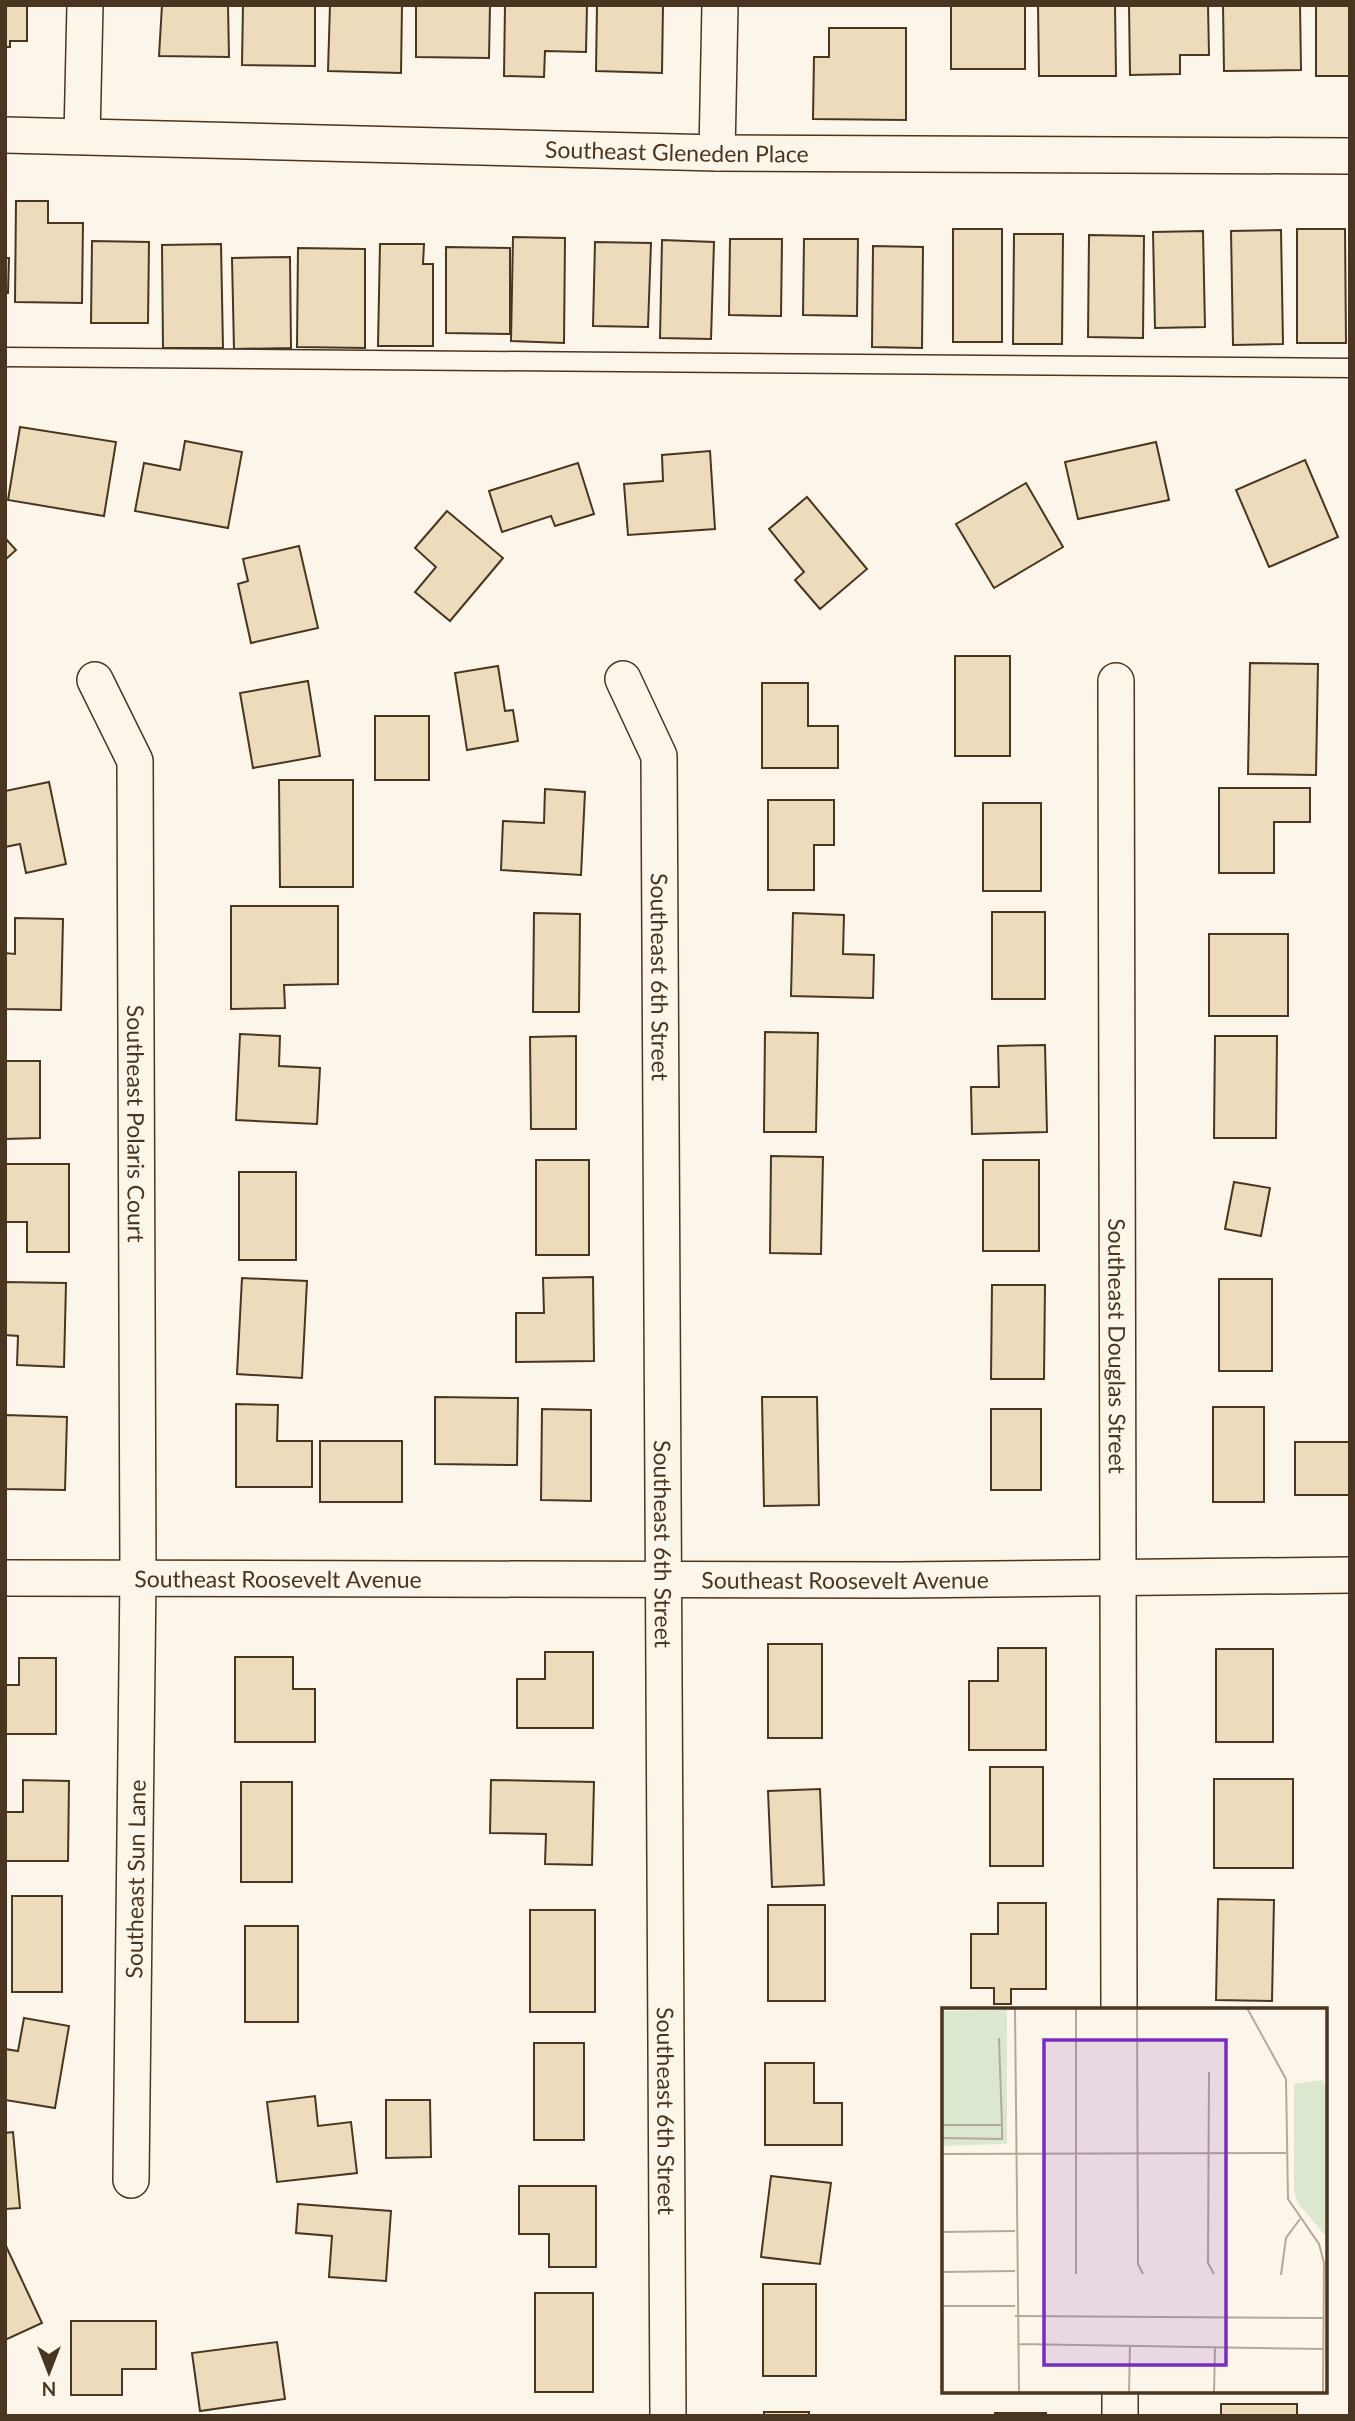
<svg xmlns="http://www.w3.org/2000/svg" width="1355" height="2421" viewBox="0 0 1355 2421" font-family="Lato,sans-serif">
  <rect width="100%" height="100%" fill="#fbf6e9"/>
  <!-- building -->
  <g fill="#ecdcbc" stroke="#4a3520" stroke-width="2">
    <path d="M 5,5 L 27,5 L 27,41 L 10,41 L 10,47 L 5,47 Z"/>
    <path d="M 162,5 L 228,5 L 229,57 L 159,56 Z"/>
    <path d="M 243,5 L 315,5 L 315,66 L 242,65 Z"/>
    <path d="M 330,5 L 402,5 L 401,73 L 328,71 Z"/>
    <path d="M 416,5 L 490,5 L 489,58 L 416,57 Z"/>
    <path d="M 505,5 L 587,5 L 586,52 L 545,51 L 544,77 L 504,76 Z"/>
    <path d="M 597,5 L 663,5 L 662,73 L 596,71 Z"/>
    <rect x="835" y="5" width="74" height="1"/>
    <rect x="951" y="5" width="74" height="64"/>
    <path d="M 1038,5 L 1115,5 L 1116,76 L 1039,76 Z"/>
    <path d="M 1129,5 L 1208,5 L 1209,55 L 1180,55 L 1180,74 L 1130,75 Z"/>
    <path d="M 1223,5 L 1300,5 L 1301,70 L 1224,71 Z"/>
    <rect x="1316" y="5" width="34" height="71"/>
    <path d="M 829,28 L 906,28 L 906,120 L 813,119 L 814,57 L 829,57 Z"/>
    <path d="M 16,201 L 48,201 L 48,223 L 83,223 L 82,303 L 15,302 Z"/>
    <rect x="953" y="229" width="49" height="113"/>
    <path d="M 1297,229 L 1345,229 L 1346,343 L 1297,343 Z"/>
    <path d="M 1281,230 L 1283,344 L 1233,345 L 1231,231 Z"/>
    <path d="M 1203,231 L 1205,327 L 1155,328 L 1153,232 Z"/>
    <path d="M 1014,234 L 1063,234 L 1062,344 L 1013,344 Z"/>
    <path d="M 1089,235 L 1144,236 L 1143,338 L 1088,337 Z"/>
    <path d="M 513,237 L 565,238 L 564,343 L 511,341 Z"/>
    <path d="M 730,239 L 782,239 L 781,316 L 729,315 Z"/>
    <path d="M 804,239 L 858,239 L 857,316 L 803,315 Z"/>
    <path d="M 662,240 L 714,242 L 711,339 L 660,338 Z"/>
    <path d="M 92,241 L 149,242 L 148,323 L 91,323 Z"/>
    <path d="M 595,242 L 651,243 L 648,327 L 593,326 Z"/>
    <path d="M 221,244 L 223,348 L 163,348 L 162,245 Z"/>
    <path d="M 380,244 L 424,244 L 423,264 L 433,264 L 433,346 L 378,346 Z"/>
    <path d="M 873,246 L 923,247 L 922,348 L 872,347 Z"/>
    <path d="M 446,247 L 510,248 L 510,334 L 446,333 Z"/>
    <path d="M 298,248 L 365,249 L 365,348 L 297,347 Z"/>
    <path d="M 290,257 L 291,348 L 234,349 L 232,258 Z"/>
    <path d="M 5,258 L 9,258 L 8,293 L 5,293 Z"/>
    <path d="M 20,427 L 116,442 L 104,516 L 8,500 Z"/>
    <path d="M 185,441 L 242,452 L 228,528 L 135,511 L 144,463 L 180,470 Z"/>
    <path d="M 1156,442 L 1169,500 L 1078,519 L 1065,462 Z"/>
    <path d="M 710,451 L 715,529 L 628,535 L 624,484 L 663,481 L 662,455 Z"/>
    <path d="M 1305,460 L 1338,537 L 1269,567 L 1236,490 Z"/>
    <path d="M 578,463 L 594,514 L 555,526 L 551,516 L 502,532 L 489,491 Z"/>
    <path d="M 1026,483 L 1063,547 L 994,588 L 956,524 Z"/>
    <path d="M 807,497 L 867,569 L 820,609 L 795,580 L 804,572 L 769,529 Z"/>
    <path d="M 447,511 L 503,558 L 450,621 L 415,592 L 436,567 L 415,548 Z"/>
    <path d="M 5,538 L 16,550 L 5,560 Z"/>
    <path d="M 299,546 L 318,628 L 251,643 L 238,584 L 248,581 L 243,559 Z"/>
    <rect x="955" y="656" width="55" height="100"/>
    <path d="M 1250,663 L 1318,664 L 1316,775 L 1248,774 Z"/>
    <path d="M 498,666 L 505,711 L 513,710 L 518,741 L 467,750 L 455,673 Z"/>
    <path d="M 308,681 L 320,756 L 253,768 L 240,693 Z"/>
    <path d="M 762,683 L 808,683 L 808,726 L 838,726 L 838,768 L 762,768 Z"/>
    <rect x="375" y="716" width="54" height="64"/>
    <path d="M 279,780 L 353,780 L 353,887 L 280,887 Z"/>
    <path d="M 49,782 L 66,864 L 26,873 L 20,844 L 5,847 L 5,791 Z"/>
    <path d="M 1219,788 L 1310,788 L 1310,822 L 1274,822 L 1274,873 L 1219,873 Z"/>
    <path d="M 545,789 L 585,792 L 581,875 L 501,870 L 503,821 L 544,823 Z"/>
    <path d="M 768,800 L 834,800 L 834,845 L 814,845 L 814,890 L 768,890 Z"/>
    <rect x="983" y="803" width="58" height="88"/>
    <path d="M 231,906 L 338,906 L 338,984 L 284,985 L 285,1008 L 231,1009 Z"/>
    <rect x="992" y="912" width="53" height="87"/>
    <path d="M 534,913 L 580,914 L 579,1012 L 533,1012 Z"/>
    <path d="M 793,913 L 844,915 L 843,954 L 874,955 L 873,998 L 791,996 Z"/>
    <path d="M 15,918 L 63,919 L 61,1010 L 5,1009 L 5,953 L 15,954 Z"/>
    <rect x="1209" y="934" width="79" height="82"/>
    <path d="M 765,1032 L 818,1033 L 816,1132 L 764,1132 Z"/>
    <path d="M 240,1034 L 280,1036 L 279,1066 L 320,1068 L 317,1124 L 236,1120 Z"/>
    <path d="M 576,1036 L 576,1129 L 531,1129 L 530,1037 Z"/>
    <path d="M 1215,1036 L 1277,1036 L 1276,1138 L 1214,1138 Z"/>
    <path d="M 1045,1045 L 1047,1132 L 972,1134 L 971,1087 L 999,1087 L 998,1046 Z"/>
    <path d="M 5,1061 L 40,1061 L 40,1138 L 5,1139 Z"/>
    <path d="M 771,1156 L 823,1157 L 821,1254 L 770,1253 Z"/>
    <rect x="536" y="1160" width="53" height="95"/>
    <rect x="983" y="1160" width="56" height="91"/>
    <path d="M 5,1164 L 69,1164 L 69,1252 L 27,1252 L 27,1222 L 5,1222 Z"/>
    <rect x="239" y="1172" width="57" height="88"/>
    <path d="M 1234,1182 L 1270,1188 L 1261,1236 L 1225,1229 Z"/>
    <path d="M 593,1277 L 594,1361 L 516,1362 L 516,1313 L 544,1313 L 543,1278 Z"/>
    <path d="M 242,1278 L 307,1281 L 302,1378 L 237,1374 Z"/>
    <rect x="1219" y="1279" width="53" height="92"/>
    <path d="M 5,1282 L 66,1283 L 64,1367 L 17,1365 L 18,1336 L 5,1335 Z"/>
    <path d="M 992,1285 L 1045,1285 L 1044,1379 L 991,1379 Z"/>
    <path d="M 435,1397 L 518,1398 L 517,1465 L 435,1464 Z"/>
    <path d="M 762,1397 L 817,1397 L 819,1505 L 764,1506 Z"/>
    <path d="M 236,1404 L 278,1405 L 277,1441 L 312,1441 L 312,1487 L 236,1487 Z"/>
    <rect x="1213" y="1407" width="51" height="95"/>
    <path d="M 542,1409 L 591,1410 L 591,1501 L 541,1500 Z"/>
    <rect x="991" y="1409" width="50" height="81"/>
    <path d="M 5,1415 L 67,1417 L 65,1490 L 5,1489 Z"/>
    <rect x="320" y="1441" width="82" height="61"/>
    <rect x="1295" y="1442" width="55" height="53"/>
    <rect x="768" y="1644" width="54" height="94"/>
    <path d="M 998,1648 L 1046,1648 L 1046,1750 L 969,1750 L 969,1681 L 998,1681 Z"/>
    <rect x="1216" y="1649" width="57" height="93"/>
    <path d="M 545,1652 L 593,1652 L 593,1728 L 517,1728 L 517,1679 L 545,1679 Z"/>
    <path d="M 235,1657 L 293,1657 L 293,1689 L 315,1689 L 315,1742 L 235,1742 Z"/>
    <path d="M 19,1658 L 56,1658 L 56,1734 L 5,1734 L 5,1685 L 19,1685 Z"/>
    <rect x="990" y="1767" width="53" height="99"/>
    <rect x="1214" y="1779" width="79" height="89"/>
    <path d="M 23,1780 L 69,1781 L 68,1861 L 5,1861 L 5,1812 L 23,1812 Z"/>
    <path d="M 491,1780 L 594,1782 L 592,1865 L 545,1864 L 546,1834 L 490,1833 Z"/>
    <rect x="241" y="1782" width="51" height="100"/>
    <path d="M 820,1789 L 824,1885 L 772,1887 L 768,1791 Z"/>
    <rect x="12" y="1896" width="50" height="96"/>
    <path d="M 1218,1899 L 1274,1900 L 1272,2001 L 1216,2000 Z"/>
    <path d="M 998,1903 L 1046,1903 L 1046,1989 L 1011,1989 L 1011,2004 L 994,2004 L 994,1988 L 971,1988 L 971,1934 L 998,1934 Z"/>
    <rect x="768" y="1905" width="57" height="96"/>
    <rect x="530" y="1910" width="65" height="102"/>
    <rect x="245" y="1926" width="53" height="96"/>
    <path d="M 24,2018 L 69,2026 L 55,2108 L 5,2100 L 5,2049 L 18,2051 Z"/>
    <rect x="534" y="2043" width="50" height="97"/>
    <path d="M 765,2063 L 814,2063 L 814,2103 L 842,2103 L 842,2145 L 765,2145 Z"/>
    <path d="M 315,2096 L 318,2126 L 351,2122 L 357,2173 L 277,2182 L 267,2102 Z"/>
    <path d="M 386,2100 L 430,2100 L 431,2157 L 386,2158 Z"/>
    <path d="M 13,2132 L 20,2208 L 5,2209 L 5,2133 Z"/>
    <path d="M 771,2176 L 831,2183 L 820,2264 L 761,2257 Z"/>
    <path d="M 519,2186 L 596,2186 L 596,2267 L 549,2267 L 549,2234 L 519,2234 Z"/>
    <path d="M 298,2204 L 391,2211 L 386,2281 L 329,2277 L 332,2236 L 296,2233 Z"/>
    <path d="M 5,2244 L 42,2323 L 5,2340 Z"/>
    <rect x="763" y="2284" width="53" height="92"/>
    <rect x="535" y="2293" width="58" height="99"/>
    <path d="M 71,2321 L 156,2321 L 156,2369 L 122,2369 L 122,2395 L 71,2395 Z"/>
    <path d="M 277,2342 L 285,2399 L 200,2411 L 192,2353 Z"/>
    <rect x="1221" y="2404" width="76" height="12"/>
    <rect x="764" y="2412" width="45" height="4"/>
    <rect x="995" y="2413" width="51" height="3"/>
  </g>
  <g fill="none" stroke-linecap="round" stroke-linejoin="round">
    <!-- lane casing -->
    <g stroke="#4a3520" stroke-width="21">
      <path id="lane" d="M 5,357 L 1350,368"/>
    </g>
    <!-- street casing -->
    <g stroke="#4a3520" stroke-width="38">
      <g id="street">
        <path id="s1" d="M 5,135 L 717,153 L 1350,156"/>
        <path d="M 82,136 L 85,5"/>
        <path d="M 717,153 L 720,5"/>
        <path id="s2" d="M 623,679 L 659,756 L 668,2416"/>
        <path id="s3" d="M 95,680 L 135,761 L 138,1577 L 131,2180"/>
        <path id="s4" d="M 1116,681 L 1119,2010"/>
        <path id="s5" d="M 5,1578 L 901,1580 L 1350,1575"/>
        <path d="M 1120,2391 L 1120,2416"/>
      </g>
    </g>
    <!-- lane -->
    <use href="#lane" stroke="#fbf6e9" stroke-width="18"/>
    <!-- street -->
    <use href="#street" stroke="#fbf6e9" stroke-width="35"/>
  </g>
  <g text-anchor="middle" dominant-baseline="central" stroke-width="5" stroke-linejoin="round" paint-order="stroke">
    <!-- street labels -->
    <g font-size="23" fill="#4a3520" stroke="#fbf6e9">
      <text stroke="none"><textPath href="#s1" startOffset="672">Southeast Gleneden Place</textPath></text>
      <text stroke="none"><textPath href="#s2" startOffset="306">Southeast 6th Street</textPath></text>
      <text stroke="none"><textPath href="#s3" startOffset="453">Southeast Polaris Court</textPath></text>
      <text stroke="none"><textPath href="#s4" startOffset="665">Southeast Douglas Street</textPath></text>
      <text stroke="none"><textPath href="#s2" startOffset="873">Southeast 6th Street</textPath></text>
      <text stroke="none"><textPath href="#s5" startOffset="273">Southeast Roosevelt Avenue</textPath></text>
      <text stroke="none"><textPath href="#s5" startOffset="840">Southeast Roosevelt Avenue</textPath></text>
      <text transform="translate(135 1879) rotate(-89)">Southeast Sun Lane</text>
      <text stroke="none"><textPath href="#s2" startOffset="1440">Southeast 6th Street</textPath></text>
    </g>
  </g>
  <!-- overview -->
  <g transform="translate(942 2008)">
    <rect width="385" height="385" fill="#fbf6e9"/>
    <path d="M 65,2 L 65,136 L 0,138 L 0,3 ZM 380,72 L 385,80 L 385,230 L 356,195 L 352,182 L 352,76 Z" fill="#dce7d0"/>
    <path fill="none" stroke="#b4a999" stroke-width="2" d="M 73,0 L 77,385M 134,0 L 134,266M 195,0 L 196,256 L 201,266M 305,0 L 344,71 L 346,191 L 377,236 L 382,255 L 381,385M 57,30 L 60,117M 267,64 L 266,255 L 272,266M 0,117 L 60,117 L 60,131 L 0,130M 0,146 L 344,145M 0,224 L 73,223M 0,264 L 73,263M 339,267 L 344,230 L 358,211M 0,298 L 73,298M 73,308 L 381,310M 76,336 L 381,341M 187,385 L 188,337M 272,385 L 273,339"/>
    <path fill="#7b2cbf" fill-opacity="0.15" stroke="#7b2cbf" stroke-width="3.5" d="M 102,32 L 284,32 L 284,357 L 102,357 Z"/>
    <rect width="385" height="385" fill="none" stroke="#4a3520" stroke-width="3.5"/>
  </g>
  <!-- border -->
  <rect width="1355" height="2421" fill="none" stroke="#4a3520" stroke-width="14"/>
  <!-- north arrow -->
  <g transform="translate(49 2372) rotate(180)" stroke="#fbf6e9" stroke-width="5" paint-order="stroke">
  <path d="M0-5L12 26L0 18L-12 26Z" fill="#4a3520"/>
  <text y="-10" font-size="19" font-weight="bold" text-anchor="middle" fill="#4a3520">N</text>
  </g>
</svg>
